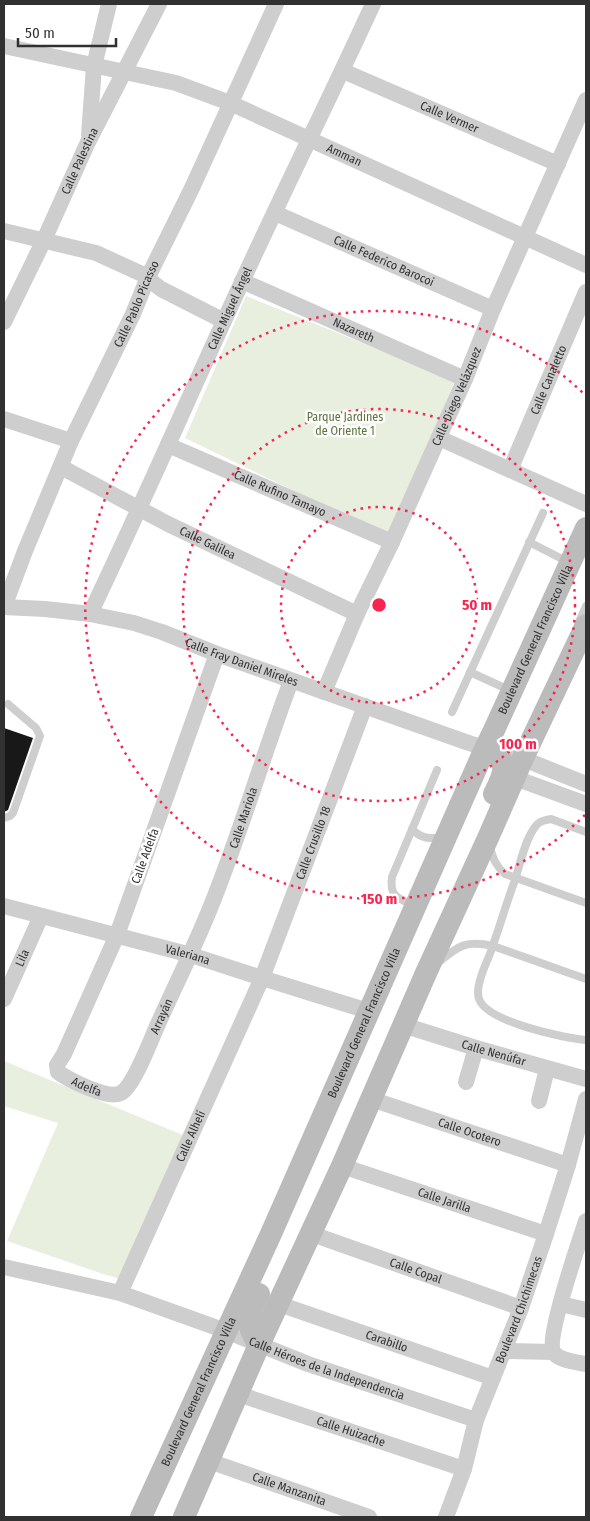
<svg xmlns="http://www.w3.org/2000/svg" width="590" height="1521" viewBox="0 0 590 1521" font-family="'Fira Sans Condensed',sans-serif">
  <rect width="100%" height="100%" fill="#fff"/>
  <!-- green -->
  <g fill="#e9efde">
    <path d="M 246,296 L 455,380 L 391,536 L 375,530 L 185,438 Z"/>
    <path d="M 4,1061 L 185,1136 L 121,1279 L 103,1274 L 7,1241 L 58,1123 L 4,1106 Z"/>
  </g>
  <!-- building -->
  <path fill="#181818" d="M 4,728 L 33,738 L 8,810 L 4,812 Z"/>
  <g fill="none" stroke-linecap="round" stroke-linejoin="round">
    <!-- lane -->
    <g stroke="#cecece" stroke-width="8">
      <path d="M 529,542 L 568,562"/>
      <path d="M 578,624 L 586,606"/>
      <path d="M 470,672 L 509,690"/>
      <path d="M 452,712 L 543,513"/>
      <path d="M 4,818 L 10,816 L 13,813 L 40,736 L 36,728 L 8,704"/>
      <path d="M 412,829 C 421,839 430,839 442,837"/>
      <path d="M 586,832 L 551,819 C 545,820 539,821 535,827 C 525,840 520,864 515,880 C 507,901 501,923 493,945 C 490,956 484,966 481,977 C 479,983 477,993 479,999 C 487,1022 564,1038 586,1040"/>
      <path d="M 490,847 C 493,859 496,866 505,874 L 586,903"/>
      <path d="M 415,906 C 399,899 389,897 392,877 L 437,770"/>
      <path d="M 439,962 C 459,945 467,940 493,946 L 586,979"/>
    </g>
    <!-- street -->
    <g stroke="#cecece" stroke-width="16">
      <path id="s1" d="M 4,46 L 176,83 L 230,103 L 586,265"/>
      <path id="s2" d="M 343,71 L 558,164"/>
      <path d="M 89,135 L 94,66 L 109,4"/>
      <path id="s3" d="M 275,213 L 493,309"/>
      <path d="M 4,231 L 96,253 L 142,274 L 161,289 L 224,321"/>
      <path id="s4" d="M 242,281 L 465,379"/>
      <path id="s5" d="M 4,322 L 44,240 L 88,142 L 159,4"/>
      <path d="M 4,419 L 71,441"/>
      <path d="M 439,438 L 586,504"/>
      <path id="s6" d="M 168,445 L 392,542"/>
      <path id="s7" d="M 61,467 L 168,524 L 357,614"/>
      <path id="s8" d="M 510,470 L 586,292"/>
      <path id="s9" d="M 4,607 L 25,551 L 71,441 L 133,314 L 148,277 L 192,188 L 276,4"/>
      <path id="s10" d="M 4,607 L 45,609 L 90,614 L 134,623 L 162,632 L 217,654 L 466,742 L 475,745 L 495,747 L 506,750 L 536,764 L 586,784"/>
      <path id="s11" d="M 90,614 C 142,505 190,394 241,284 C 284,190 330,98 373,4"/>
      <path id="s12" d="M 217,654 L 117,935 L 64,1054 L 57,1065 L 58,1072 C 69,1080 108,1100 121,1093 C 134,1086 151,1039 158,1024 C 176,984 195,946 211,906 C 241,832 263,755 291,681"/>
      <path id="s13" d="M 324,692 L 357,614 L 392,542 L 465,379 L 493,309 L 586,100"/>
      <path d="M 506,773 L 515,778 L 586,804"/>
      <path id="s14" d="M 4,906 L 191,955 L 262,978 L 368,1011"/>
      <path id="s15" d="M 4,999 L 41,916"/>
      <path id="s16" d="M 403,1025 L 476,1048 L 586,1079"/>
      <path d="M 466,1082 L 476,1048"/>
      <path id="s17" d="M 371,1099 L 568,1165"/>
      <path d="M 539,1101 L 547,1069"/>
      <path id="s18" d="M 342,1166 L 546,1234"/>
      <path d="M 586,1221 C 580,1240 545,1340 554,1353 C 560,1361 577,1362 586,1364"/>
      <path id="s19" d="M 312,1234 L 521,1308"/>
      <path id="s20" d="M 4,1267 L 120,1293 L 226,1331 L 308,1364 L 476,1420"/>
      <path id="s21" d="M 120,1293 L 262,978 L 365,706"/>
      <path id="s22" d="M 279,1304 L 493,1378"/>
      <path d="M 561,1304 L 586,1310"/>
      <path d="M 504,1351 L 553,1352"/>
      <path id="s23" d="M 238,1394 L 464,1469"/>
      <path id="s24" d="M 209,1461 L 369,1517"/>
      <path id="s25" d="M 446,1517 L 464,1469 L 476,1420 L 521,1308 L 546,1234 L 568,1165 L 586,1099"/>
    </g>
    <!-- secondary -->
    <g stroke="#bbb" stroke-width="22">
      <path d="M 487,745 C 491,749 495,753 499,757 C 509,768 499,783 494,794"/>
      <path d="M 259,1294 C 247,1318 244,1321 259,1345"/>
      <path id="s26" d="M 141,1517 L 270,1236 L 483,753 L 495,728 L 586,528"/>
      <path d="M 184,1517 L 259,1345 L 342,1166 L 426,973 L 488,838 L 523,758 L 586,625"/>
    </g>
  </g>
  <!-- distance rings -->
  <g fill="none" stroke="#f7254f" stroke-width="2.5" stroke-dasharray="2.5 5">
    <circle cx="379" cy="605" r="98"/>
    <circle cx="379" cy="605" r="196"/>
    <path d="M585 815A294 294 0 1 1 585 395"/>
  </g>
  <g text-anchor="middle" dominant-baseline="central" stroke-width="5" stroke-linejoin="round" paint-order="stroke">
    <!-- street labels -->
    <g font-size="12" fill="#313131" stroke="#fff">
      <text stroke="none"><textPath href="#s2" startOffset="116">Calle Vermer</textPath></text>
      <text stroke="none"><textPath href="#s1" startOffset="359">Amman</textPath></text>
      <text stroke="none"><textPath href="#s5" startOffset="178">Calle Palestina</textPath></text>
      <text stroke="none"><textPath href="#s3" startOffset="119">Calle Federico Barocoi</textPath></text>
      <text stroke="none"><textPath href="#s9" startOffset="331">Calle Pablo Picasso</textPath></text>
      <text stroke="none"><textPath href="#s11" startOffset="336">Calle Miguel Ángel</textPath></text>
      <text stroke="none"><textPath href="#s4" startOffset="122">Nazareth</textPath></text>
      <text stroke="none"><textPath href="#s8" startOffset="98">Calle Canaletto</textPath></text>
      <text stroke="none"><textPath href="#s13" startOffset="324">Calle Diego Velázquez</textPath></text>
      <text stroke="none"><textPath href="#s6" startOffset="122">Calle Rufino Tamayo</textPath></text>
      <text stroke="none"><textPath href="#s7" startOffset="165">Calle Galilea</textPath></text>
      <text stroke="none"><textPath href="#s26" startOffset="962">Boulevard General Francisco Villa</textPath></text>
      <text stroke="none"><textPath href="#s10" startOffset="246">Calle Fray Daniel Mireles</textPath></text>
      <text stroke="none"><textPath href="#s12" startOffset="819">Calle Mariola</textPath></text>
      <text stroke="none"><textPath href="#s21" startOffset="490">Calle Crusillo 18</textPath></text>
      <text transform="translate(145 856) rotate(-70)">Calle Adelfa</text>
      <text stroke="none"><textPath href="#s14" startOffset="190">Valeriana</textPath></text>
      <text stroke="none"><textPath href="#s15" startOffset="45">Lila</textPath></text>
      <text stroke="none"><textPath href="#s12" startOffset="604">Arrayán</textPath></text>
      <text stroke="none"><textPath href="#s26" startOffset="542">Boulevard General Francisco Villa</textPath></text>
      <text stroke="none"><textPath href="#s16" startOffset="95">Calle Nenúfar</textPath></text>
      <text stroke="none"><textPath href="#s12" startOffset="481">Adelfa</textPath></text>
      <text stroke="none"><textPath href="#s17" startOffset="104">Calle Ocotero</textPath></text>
      <text stroke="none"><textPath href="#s21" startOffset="172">Calle Alhelí</textPath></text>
      <text stroke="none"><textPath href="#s18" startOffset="108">Calle Jarilla</textPath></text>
      <text stroke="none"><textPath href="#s19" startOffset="110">Calle Copal</textPath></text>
      <text stroke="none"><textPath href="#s25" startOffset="220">Boulevard Chichimecas</textPath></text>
      <text stroke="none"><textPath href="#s22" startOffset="114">Carabillo</textPath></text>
      <text stroke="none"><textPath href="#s20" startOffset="339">Calle Héroes de la Independencia</textPath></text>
      <text stroke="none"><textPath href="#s26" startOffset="138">Boulevard General Francisco Villa</textPath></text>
      <text stroke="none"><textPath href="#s23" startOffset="119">Calle Huizache</textPath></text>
      <text stroke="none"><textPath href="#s24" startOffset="85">Calle Manzanita</textPath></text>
    </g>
    <!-- park labels -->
    <g font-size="12" fill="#5b7239" stroke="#fff">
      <text x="345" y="417">Parque Jardines<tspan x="345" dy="14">de Oriente 1</tspan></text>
    </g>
  </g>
  <circle cx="379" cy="605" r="8" fill="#f7254f" stroke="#fff" stroke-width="2.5"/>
  <g font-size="15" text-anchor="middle" font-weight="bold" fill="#f7254f" stroke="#fff" stroke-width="5" stroke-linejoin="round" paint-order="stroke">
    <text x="477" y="610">50 m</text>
    <text x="518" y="749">100 m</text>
    <text x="379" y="904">150 m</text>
  </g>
  <!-- border -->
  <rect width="590" height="1521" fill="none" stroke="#313131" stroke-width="10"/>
  <!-- scale -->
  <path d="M18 38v8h98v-8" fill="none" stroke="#313131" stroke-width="2.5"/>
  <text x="25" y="38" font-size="15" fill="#313131" stroke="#ffffff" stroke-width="4" paint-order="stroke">50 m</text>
</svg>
